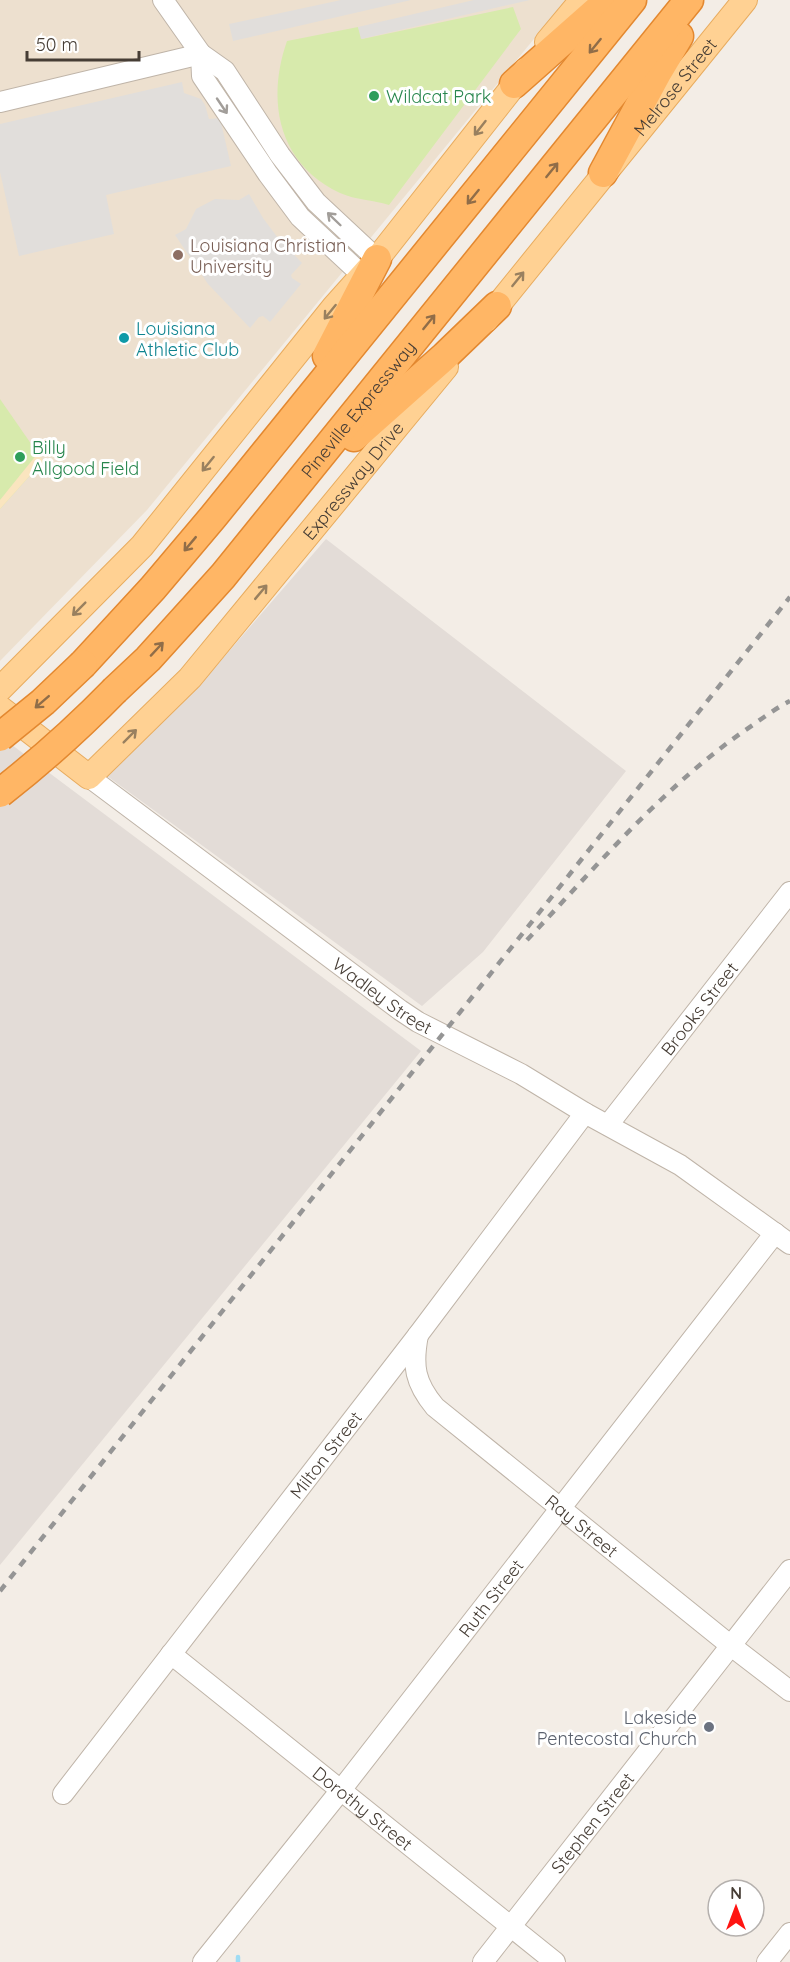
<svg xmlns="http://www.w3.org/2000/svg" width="790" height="1962" viewBox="0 0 790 1962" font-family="Quicksand,sans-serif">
  <rect width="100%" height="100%" fill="#f3ede6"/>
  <!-- industrial -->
  <g fill="#e3dcd7">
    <path d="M 326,539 L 626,771 L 483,952 L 422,1006 L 107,776 L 205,679 Z"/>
    <path d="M 0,736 L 421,1051 L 0,1565 Z"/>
  </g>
  <!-- education -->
  <path fill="#ede0cf" d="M 0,0 L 566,0 L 147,510 L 0,661 Z"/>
  <!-- green -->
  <g fill="#d7eaac">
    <path d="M 513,7 L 521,29 L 389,205 C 373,200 356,200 340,193 C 278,164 266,101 287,41 L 358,27 L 362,39 Z"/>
    <path d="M 0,399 L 43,461 L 0,509 Z"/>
  </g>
  <!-- sand -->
  <path fill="#fae5bf" d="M 38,453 L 43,461 L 0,509 L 0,500 Z"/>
  <!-- parking -->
  <g fill="#e1dedb">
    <path d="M 341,0 L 411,0 L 233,41 L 229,24 Z"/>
    <path d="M 474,0 L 530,0 L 361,39 L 358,27 Z"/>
    <path d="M 182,82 L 184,93 L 201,99 L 205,105 L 209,119 L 220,118 L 231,166 L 106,195 L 114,234 L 19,256 L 0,172 L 0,124 Z"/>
    <path d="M 249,194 L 263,218 L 278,238 L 302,263 L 291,275 L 292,278 L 301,284 L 270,322 L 263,316 L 259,317 L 250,328 L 208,284 L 175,235 L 186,229 L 196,209 L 215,199 L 239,200 Z"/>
  </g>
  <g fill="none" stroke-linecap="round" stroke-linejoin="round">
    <!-- stream -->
    <path stroke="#9fdcf3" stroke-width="4.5" d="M 238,1962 L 238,1957"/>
    <!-- minor casing -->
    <g stroke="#bfb4a8" stroke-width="22">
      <g id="minor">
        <path d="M 163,0 L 201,54 L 225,71 L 280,155 L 316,202 L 377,259"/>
        <path d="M 201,54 L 202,76 L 268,174 L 300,217 L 362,275"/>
        <path d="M 0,102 L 201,54"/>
        <path id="s1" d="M 89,777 L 400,1010 L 418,1022 L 521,1074 L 585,1113 L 680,1165 L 790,1244"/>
        <path id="s2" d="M 608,1125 L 790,892"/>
        <path id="s3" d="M 418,1335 C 412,1366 415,1383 435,1407 L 730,1645 L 790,1691"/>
        <path id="s4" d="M 171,1654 L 555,1962"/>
        <path id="s5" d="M 63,1794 L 418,1335 L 585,1113"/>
        <path id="s6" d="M 203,1962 L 341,1790 L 775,1233"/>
        <path id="s7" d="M 483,1962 L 790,1570"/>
        <path d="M 767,1962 L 790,1933"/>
      </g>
    </g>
    <!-- major casing -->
    <g stroke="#e8ac5f" stroke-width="26">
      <g id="major">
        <path d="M 547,42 L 582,0"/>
        <path id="s8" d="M 486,320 L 745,0"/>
        <path d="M 0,689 L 142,546 L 334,307 L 377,259 L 526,70"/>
        <path id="s9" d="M 0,708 L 89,777 L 190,678 L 446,367"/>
      </g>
    </g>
    <!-- highway casing -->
    <g stroke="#e38830" stroke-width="31">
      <g id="highway">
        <path d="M 514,84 L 609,0"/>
        <path d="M 603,173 L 657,73 L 679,36"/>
        <path d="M 327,356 L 377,259"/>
        <path d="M 354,437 L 445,356 L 497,306"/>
        <path d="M 83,664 L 153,588 L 213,517 L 632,0"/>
        <path id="s10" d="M 115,690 L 148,659 L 223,576 L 689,0"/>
      </g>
    </g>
    <!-- minor -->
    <use href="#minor" stroke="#fff" stroke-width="20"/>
    <!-- major -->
    <use href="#major" stroke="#ffd193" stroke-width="24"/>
    <!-- highway -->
    <use href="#highway" stroke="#ffb665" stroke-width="28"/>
    <!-- rail -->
    <g stroke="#959595" stroke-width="4.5" stroke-dasharray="8 8" stroke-linecap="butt">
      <path d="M 527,940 C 595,868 662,788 744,731 C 759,721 774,709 790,701"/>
      <path d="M 0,1591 L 790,597"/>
    </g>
    <!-- highway-bridge casing -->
    <g stroke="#e38830" stroke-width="31" stroke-linecap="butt">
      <g id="highway-bridge">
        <path d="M 0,737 L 43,702 L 83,664"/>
        <path d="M 0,793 C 41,761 79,727 115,690"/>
      </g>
    </g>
    <!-- highway-bridge -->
    <use href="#highway-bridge" stroke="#ffb665" stroke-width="28"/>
  </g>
  <!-- one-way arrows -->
  <defs><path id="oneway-shaft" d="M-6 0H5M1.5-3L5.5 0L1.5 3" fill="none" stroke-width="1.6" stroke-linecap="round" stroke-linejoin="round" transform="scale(1.5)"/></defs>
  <g stroke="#906d48">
    <use href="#oneway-shaft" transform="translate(595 46) rotate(129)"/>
    <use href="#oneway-shaft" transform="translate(552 170) rotate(-51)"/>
    <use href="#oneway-shaft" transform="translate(473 197) rotate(129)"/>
    <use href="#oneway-shaft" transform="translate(429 322) rotate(-51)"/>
    <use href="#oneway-shaft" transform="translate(190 544) rotate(130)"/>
    <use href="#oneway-shaft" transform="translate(157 649) rotate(-47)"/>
    <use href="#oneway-shaft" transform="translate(42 702) rotate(139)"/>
  </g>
  <g stroke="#a29e9a">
    <use href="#oneway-shaft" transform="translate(222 106) rotate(56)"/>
    <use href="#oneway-shaft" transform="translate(334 219) rotate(-136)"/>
  </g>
  <g stroke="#99805f">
    <use href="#oneway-shaft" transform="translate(480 128) rotate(128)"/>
    <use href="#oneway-shaft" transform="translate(518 279) rotate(-51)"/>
    <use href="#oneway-shaft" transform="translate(330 312) rotate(129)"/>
    <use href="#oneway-shaft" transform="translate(208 464) rotate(129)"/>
    <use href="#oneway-shaft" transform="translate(261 592) rotate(-50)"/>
    <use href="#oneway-shaft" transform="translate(79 609) rotate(135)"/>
    <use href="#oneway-shaft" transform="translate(130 736) rotate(-45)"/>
  </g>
  <!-- markers -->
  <g fill="#2e9e5b" stroke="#fff" stroke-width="2">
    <circle cx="374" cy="96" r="6"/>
    <circle cx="20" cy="457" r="6"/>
  </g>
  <circle fill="#8d6e63" stroke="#fff" stroke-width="2" cx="178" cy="255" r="6"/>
  <circle fill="#0f9aa8" stroke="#fff" stroke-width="2" cx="124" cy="338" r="6"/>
  <circle fill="#6b7280" stroke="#fff" stroke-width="2" cx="709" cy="1727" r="6"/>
  <g text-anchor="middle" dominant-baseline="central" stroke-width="6" stroke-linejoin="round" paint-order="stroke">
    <!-- street labels -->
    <g font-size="18" fill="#463d35" stroke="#fff">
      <text stroke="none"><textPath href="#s8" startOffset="300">Melrose Street</textPath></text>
      <text stroke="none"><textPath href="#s10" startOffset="372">Pineville Expressway</textPath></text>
      <text stroke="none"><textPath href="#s9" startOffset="510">Expressway Drive</textPath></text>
      <text stroke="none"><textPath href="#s1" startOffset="366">Wadley Street</textPath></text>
      <text stroke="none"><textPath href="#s2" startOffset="148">Brooks Street</textPath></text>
      <text stroke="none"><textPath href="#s5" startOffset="429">Milton Street</textPath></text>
      <text stroke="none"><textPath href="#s3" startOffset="266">Ray Street</textPath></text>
      <text stroke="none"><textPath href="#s6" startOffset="464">Ruth Street</textPath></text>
      <text stroke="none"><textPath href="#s4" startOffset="246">Dorothy Street</textPath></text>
      <text stroke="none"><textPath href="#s7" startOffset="177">Stephen Street</textPath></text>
    </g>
    <!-- leisure labels -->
    <g font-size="18" fill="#27864d" stroke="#fff" text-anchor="start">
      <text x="386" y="96">Wildcat Park</text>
      <text x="32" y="447">Billy<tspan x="32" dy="21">Allgood Field</tspan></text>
    </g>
    <!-- education labels -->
    <g font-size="18" fill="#785e54" stroke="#fff" text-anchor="start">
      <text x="190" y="245">Louisiana Christian<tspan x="190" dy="21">University</tspan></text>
    </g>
    <!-- culture labels -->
    <g font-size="18" fill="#0d838f" stroke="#fff" text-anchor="start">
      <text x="136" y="328">Louisiana<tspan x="136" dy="21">Athletic Club</tspan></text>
    </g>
    <!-- worship labels -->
    <g font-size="18" fill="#5b616d" stroke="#fff" text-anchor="end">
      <text x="697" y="1717">Lakeside<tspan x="697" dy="21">Pentecostal Church</tspan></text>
    </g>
  </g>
  <!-- north arrow -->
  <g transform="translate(736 1908)"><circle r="28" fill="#ffffff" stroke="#b5b1ae" stroke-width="1.5"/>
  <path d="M0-4.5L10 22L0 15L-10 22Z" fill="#ff1411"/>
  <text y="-9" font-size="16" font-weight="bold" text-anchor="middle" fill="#463d35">N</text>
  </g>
  <!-- scale -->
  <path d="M27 51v9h112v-9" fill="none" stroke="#463d35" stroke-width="3"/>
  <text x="36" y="51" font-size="18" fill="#463d35" stroke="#ffffff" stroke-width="4.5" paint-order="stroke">50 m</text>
</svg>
